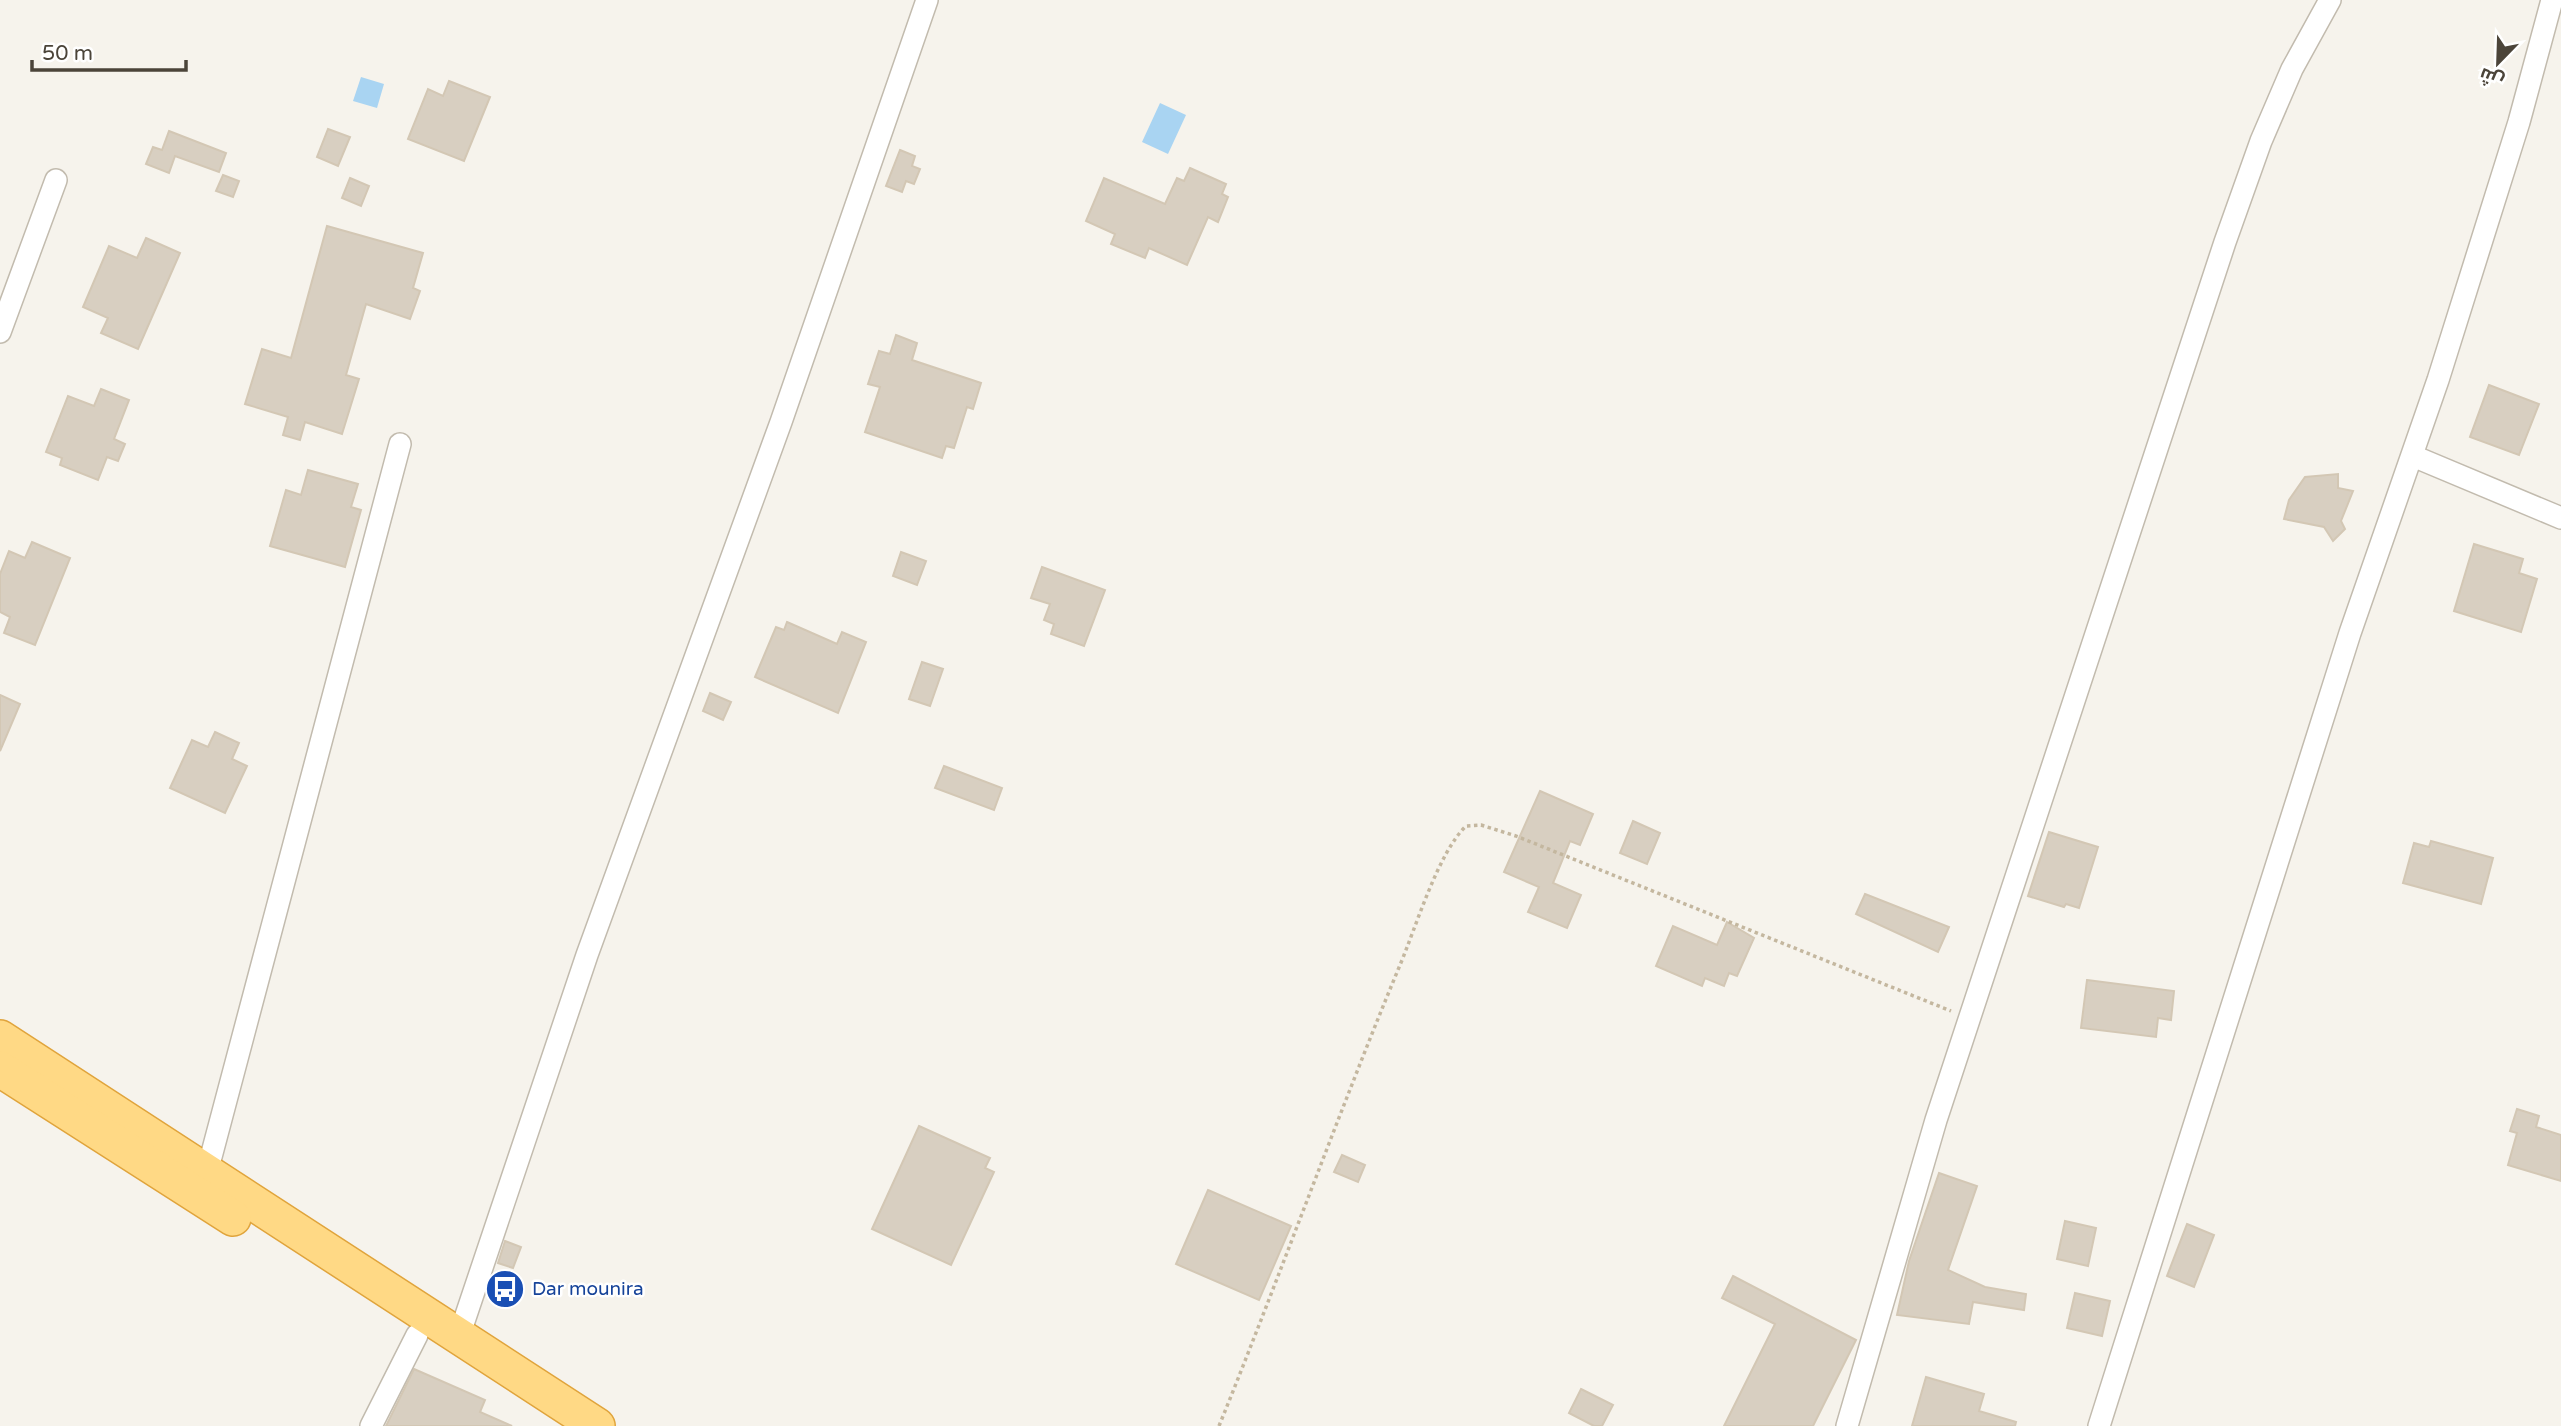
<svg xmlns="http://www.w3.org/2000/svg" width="2561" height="1426" viewBox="0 0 2561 1426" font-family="'Varela Round',Cairo,sans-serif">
  <rect width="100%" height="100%" fill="#f6f3ec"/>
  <!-- water -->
  <g fill="#a9d4f2">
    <path d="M 361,77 L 384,84 L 377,108 L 353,101 Z"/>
    <path d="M 1160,103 L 1186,115 L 1168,154 L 1142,142 Z"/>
  </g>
  <!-- building -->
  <g fill="#d8cfc1" stroke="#d3c7b4" stroke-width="2">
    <path d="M 449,81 L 490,97 L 464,161 L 408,139 L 428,89 L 443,96 Z"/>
    <path d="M 328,129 L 350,137 L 338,166 L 317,157 Z"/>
    <path d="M 169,131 L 226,153 L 219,172 L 175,156 L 169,173 L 146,164 L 153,147 L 162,150 Z"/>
    <path d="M 900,150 L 915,156 L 912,166 L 920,169 L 914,184 L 906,181 L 902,192 L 886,186 Z"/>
    <path d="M 1190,168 L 1226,184 L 1222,194 L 1228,197 L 1218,222 L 1208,217 L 1187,265 L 1149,248 L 1145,258 L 1111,244 L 1115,234 L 1086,221 L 1104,178 L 1165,204 L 1177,178 L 1184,181 Z"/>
    <path d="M 223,175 L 239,181 L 233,197 L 216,191 Z"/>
    <path d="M 350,178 L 369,186 L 361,206 L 342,198 Z"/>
    <path d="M 327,226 L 423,253 L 413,288 L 420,291 L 410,319 L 366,304 L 346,375 L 359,379 L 342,434 L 305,422 L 300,440 L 283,435 L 288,417 L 245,404 L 262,349 L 291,358 Z"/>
    <path d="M 146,238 L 180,253 L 138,349 L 101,333 L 108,318 L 83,307 L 109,246 L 137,258 Z"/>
    <path d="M 896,335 L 917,343 L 912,360 L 981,383 L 973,409 L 967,407 L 954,448 L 946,446 L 942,458 L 865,432 L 880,387 L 868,384 L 879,351 L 890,354 Z"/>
    <path d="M 2489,385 L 2539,404 L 2519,455 L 2470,437 Z"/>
    <path d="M 101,389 L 129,400 L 114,439 L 125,444 L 118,461 L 107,457 L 98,480 L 60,465 L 62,458 L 46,452 L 68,396 L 94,406 Z"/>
    <path d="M 308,470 L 358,484 L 351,507 L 361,510 L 345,567 L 270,546 L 286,490 L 301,495 Z"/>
    <path d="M 2338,474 L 2338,488 L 2353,491 L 2341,521 L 2345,529 L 2333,541 L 2324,527 L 2284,519 L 2289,500 L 2305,477 Z"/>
    <path d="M 32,542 L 70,558 L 35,645 L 4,633 L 10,617 L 0,612 L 0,574 L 9,551 L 25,558 Z"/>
    <path d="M 2474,544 L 2523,559 L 2519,573 L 2537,579 L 2521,632 L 2454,611 Z"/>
    <path d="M 901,552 L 926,561 L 917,585 L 893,576 Z"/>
    <path d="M 1042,567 L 1105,590 L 1084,646 L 1051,634 L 1054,624 L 1044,620 L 1050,604 L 1031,598 Z"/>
    <path d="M 787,622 L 837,644 L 842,632 L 866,642 L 838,713 L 755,677 L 776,627 L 784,630 Z"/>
    <path d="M 922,662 L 943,669 L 930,706 L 909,699 Z"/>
    <path d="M 710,693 L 731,702 L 723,720 L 703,711 Z"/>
    <path d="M 0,695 L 20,704 L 0,751 Z"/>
    <path d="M 215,732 L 239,743 L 232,759 L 247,766 L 225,813 L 170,788 L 192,740 L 208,747 Z"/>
    <path d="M 944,766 L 1002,788 L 994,810 L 935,788 Z"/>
    <path d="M 1540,791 L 1593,814 L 1580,845 L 1570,841 L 1553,883 L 1581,895 L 1567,928 L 1528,912 L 1539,887 L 1504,872 Z"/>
    <path d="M 1633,821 L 1660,833 L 1647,864 L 1620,853 Z"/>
    <path d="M 2049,832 L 2098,847 L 2079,908 L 2066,904 L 2064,907 L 2028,896 Z"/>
    <path d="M 2431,841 L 2493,858 L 2481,904 L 2403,883 L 2414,843 L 2429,847 Z"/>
    <path d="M 1865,894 L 1949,927 L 1938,952 L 1856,914 Z"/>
    <path d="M 1727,922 L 1754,938 L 1737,976 L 1729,973 L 1724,986 L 1705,978 L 1702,986 L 1656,966 L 1673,926 L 1717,945 Z"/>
    <path d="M 2087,980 L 2174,991 L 2171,1020 L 2158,1018 L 2156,1037 L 2081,1028 Z"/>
    <path d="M 2517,1109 L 2539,1116 L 2536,1127 L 2561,1135 L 2561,1181 L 2508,1165 L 2517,1133 L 2510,1131 Z"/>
    <path d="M 919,1126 L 990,1158 L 985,1168 L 994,1172 L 951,1265 L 872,1229 Z"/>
    <path d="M 1342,1155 L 1365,1165 L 1358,1182 L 1334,1172 Z"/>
    <path d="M 1939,1173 L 1977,1186 L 1948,1270 L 1985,1287 L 2026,1294 L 2024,1310 L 1973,1302 L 1969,1324 L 1897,1315 L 1909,1261 Z"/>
    <path d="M 1208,1190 L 1291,1226 L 1259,1300 L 1176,1264 Z"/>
    <path d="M 2065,1221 L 2096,1228 L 2088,1266 L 2057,1259 Z"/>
    <path d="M 2187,1224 L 2214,1235 L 2194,1287 L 2167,1276 Z"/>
    <path d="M 505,1241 L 521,1247 L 513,1268 L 498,1263 Z"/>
    <path d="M 1733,1276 L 1856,1340 L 1813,1426 L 1724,1426 L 1775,1324 L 1722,1298 Z"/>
    <path d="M 2075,1293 L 2110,1301 L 2102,1336 L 2067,1328 Z"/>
    <path d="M 414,1369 L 485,1400 L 480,1412 L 512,1426 L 386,1426 Z"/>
    <path d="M 1926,1377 L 1984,1394 L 1979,1411 L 2016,1422 L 2015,1426 L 1912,1426 Z"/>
    <path d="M 1581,1389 L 1613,1405 L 1602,1426 L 1594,1426 L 1569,1413 Z"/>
  </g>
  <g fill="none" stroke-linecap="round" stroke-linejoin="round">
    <!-- minor casing -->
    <g stroke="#c2bbae" stroke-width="24">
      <g id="minor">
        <path d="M 0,332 L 56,180"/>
        <path d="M 2413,456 L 2561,518"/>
        <path d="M 207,1172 L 400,444"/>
        <path d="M 458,1339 L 587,955 L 781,422 L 927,0"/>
        <path d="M 371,1426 L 417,1335"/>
        <path d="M 1847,1426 L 1936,1120 L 2225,242 L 2261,141 L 2292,69 L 2330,0"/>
        <path d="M 2099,1426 L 2350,633 L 2438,380 L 2519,122 L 2552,0"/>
      </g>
    </g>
    <!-- trunk casing -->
    <g stroke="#e0a43c" stroke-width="38">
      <g id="trunk">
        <path d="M 0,1038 L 597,1426"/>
        <path d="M 0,1069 L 233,1218"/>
      </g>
    </g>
    <!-- path -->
    <path stroke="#c4b79f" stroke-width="3.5" stroke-dasharray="3.5 3.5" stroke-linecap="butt" d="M 1219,1426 C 1281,1273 1337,1117 1400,965 C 1416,927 1438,853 1466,826 L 1481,825 L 1516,836 L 1951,1011"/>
    <!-- minor -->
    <use href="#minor" stroke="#fff" stroke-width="21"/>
    <!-- trunk -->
    <use href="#trunk" stroke="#ffd985" stroke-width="35"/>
  </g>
  <!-- icons -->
  <defs>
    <g id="bus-disc" transform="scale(2.0125)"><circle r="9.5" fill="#1a4fb4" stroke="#fff"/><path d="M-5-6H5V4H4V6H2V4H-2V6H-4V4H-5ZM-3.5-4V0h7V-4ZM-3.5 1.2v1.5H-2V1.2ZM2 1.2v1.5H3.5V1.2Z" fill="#fff"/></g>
  </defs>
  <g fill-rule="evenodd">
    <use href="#bus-disc" x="505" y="1289"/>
  </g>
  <g text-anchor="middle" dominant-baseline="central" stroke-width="5" stroke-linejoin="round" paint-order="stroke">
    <!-- transit labels -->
    <g font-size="19" fill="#164399" stroke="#fff" text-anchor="start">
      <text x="532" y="1289">Dar mounira</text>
    </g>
  </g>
  <!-- north arrow -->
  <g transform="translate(2498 63) rotate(203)" stroke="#ffffff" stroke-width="5" paint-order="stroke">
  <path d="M0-5L12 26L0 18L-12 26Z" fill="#4b4439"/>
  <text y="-10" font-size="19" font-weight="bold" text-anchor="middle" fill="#4b4439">ش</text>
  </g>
  <!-- scale -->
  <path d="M32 60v10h154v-10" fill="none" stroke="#4b4439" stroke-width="3.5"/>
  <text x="42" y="60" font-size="21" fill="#4b4439" stroke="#ffffff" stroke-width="5" paint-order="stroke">50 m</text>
</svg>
